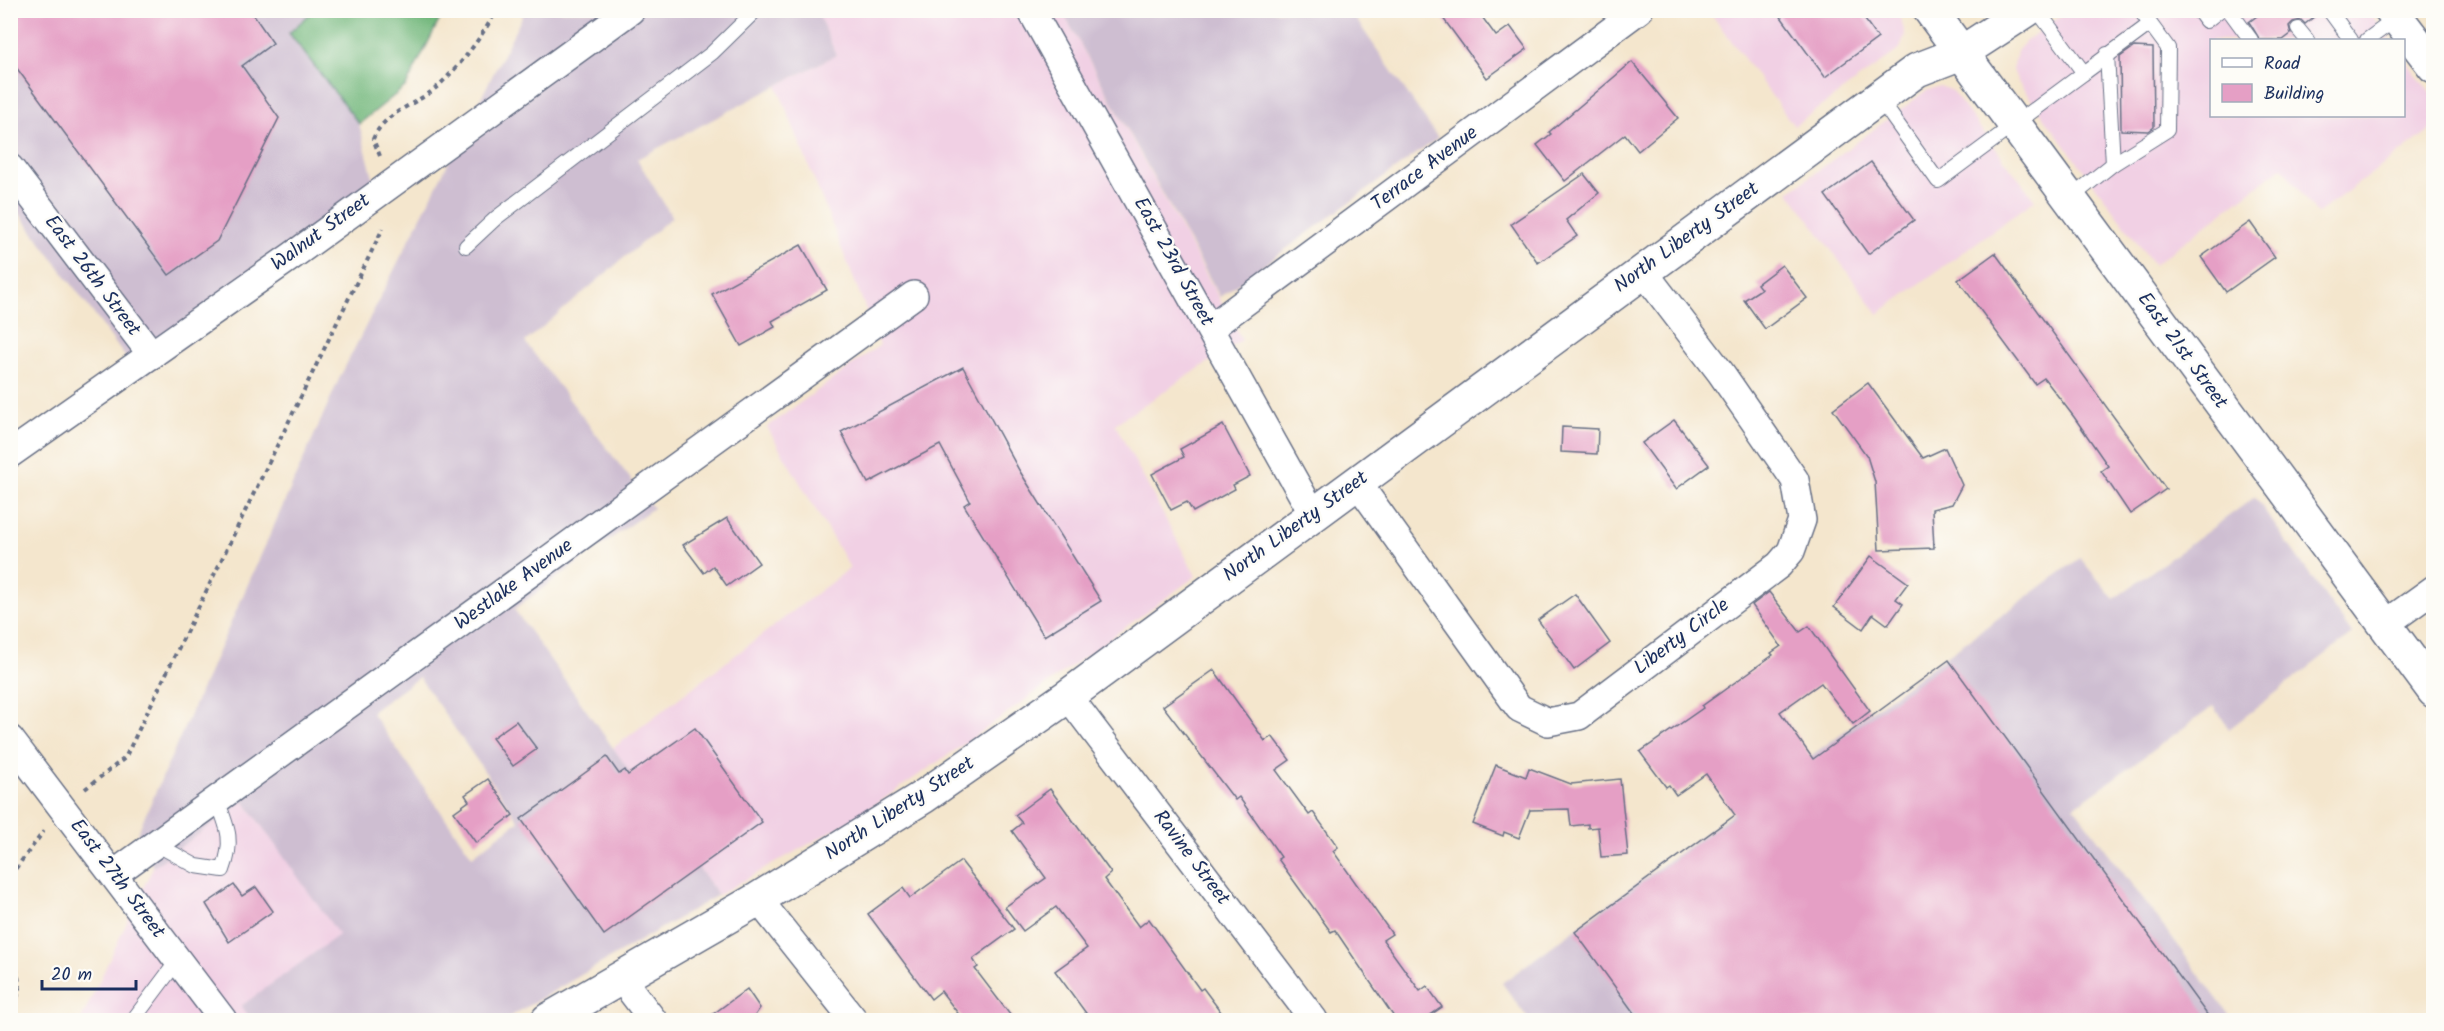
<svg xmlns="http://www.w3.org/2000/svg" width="2444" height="1031" viewBox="0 0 2444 1031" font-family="Kalam,sans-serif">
  <rect width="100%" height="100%" fill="#fdfcf7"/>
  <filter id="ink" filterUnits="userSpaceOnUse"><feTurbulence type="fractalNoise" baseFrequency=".0167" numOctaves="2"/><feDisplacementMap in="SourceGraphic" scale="12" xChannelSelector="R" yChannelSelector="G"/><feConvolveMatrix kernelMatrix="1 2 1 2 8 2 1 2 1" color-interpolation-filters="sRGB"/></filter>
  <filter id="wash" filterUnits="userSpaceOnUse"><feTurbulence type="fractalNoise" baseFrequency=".008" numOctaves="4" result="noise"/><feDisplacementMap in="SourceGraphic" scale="24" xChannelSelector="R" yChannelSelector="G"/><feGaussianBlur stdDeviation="1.35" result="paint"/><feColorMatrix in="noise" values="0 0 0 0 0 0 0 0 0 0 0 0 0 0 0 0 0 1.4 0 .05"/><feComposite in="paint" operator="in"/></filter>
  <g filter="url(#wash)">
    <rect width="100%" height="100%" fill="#f4e6cd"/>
    <!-- built -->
    <g fill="#f1d0e4">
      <path d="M 817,11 L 1062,11 L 1242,340 L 1115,424 L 1196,576 L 970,740 L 857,817 L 718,895 L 613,748 L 850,568 L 767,427 L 880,345 L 777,86 L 836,55 Z"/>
      <path d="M 1709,11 L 1894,11 L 1901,19 L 1905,35 L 1900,49 L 1794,126 Z"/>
      <path d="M 2067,11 L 2368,11 L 2391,40 L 2212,40 L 2212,116 L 2404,116 L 2404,58 L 2433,97 L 2433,128 L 2317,214 L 2282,167 L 2154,265 L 2018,82 L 2013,70 L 2017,51 L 2026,41 Z"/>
      <path d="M 1940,86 L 1952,91 L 2035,200 L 1878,314 L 1789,192 L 1926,91 Z"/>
      <path d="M 244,801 L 340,935 L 242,1006 L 252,1020 L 81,1020 L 153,867 Z"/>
    </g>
    <!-- industrial -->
    <g fill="#cebed1" fill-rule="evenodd">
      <path d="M 11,10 L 313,11 L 289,33 L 359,124 L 379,200 L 141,378 L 11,202 Z"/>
      <path d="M 525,11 L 817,11 L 836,55 L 637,159 L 672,217 L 525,342 L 653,508 L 514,609 L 718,895 L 504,1020 L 252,1020 L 241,1006 L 339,935 L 244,801 L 153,867 L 137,834 L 340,377 ZM 419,677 L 519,821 L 472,856 L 371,712 Z"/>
      <path d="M 1062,11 L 1352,11 L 1351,12 L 1438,138 L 1220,297 Z"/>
      <path d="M 2255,497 L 2352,634 L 2229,729 L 2214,706 L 2074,807 L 2233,1020 L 1529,1020 L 1502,983 L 2080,558 L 2114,599 Z"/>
    </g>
    <!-- forest -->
    <path fill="#73b87d" stroke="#47746e" stroke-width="1.5" d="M 313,11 L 313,10 L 444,11 L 406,86 L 359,124 L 289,33 Z"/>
    <g id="blocks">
      <!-- building -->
      <g fill="#e59fc5">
        <path d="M 10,10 L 250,10 L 273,43 L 242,66 L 279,118 L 217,241 L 169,275 L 10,59 Z"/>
        <path d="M 1437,10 L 1477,10 L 1496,36 L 1510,26 L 1527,49 L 1487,78 Z"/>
        <path d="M 1776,10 L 1858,10 L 1878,38 L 1825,77 Z"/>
        <path d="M 2265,10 L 2320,10 L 2320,12 L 2305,24 L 2301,20 L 2293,22 L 2289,26 L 2291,34 L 2283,40 L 2260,40 L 2249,22 Z"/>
        <path d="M 2134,47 L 2153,48 L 2154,127 L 2149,131 L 2121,130 L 2120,57 Z"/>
        <path d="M 1632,62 L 1678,118 L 1638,151 L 1625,134 L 1565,181 L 1537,145 L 1551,134 L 1549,132 Z"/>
        <path d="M 1871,162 L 1914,220 L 1868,254 L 1825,195 Z"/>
        <path d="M 1584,174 L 1599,193 L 1566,220 L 1577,236 L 1538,263 L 1511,224 Z"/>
        <path d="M 2250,222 L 2275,257 L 2226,292 L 2201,257 Z"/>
        <path d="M 801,245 L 827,290 L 772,321 L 775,327 L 741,346 L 712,294 Z"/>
        <path d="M 1995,253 L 2166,489 L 2130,514 L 2101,471 L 2108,466 L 2074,417 L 2044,378 L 2035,384 L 1958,280 Z"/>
        <path d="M 1782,265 L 1807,298 L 1765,329 L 1744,300 L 1761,289 L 1757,284 Z"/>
        <path d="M 963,367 L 1019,470 L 1101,601 L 1044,636 L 964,505 L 970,501 L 940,445 L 868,483 L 841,432 Z"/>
        <path d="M 1868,383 L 1923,458 L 1945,448 L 1962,485 L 1952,504 L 1932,509 L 1934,548 L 1879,550 L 1875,482 L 1867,456 L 1833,409 Z"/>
        <path d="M 1674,420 L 1709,465 L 1676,489 L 1642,443 Z"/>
        <path d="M 1223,425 L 1250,476 L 1233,485 L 1235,489 L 1193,512 L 1187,502 L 1171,510 L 1152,474 L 1184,457 L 1180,449 Z"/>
        <path d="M 1562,427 L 1598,429 L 1597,454 L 1561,452 Z"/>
        <path d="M 727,518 L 759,563 L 727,586 L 713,566 L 704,573 L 683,545 Z"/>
        <path d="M 1871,556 L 1908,583 L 1896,599 L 1903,604 L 1888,625 L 1873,614 L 1863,629 L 1834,607 Z"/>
        <path d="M 1769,592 L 1800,632 L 1809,626 L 1870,711 L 1853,724 L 1821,683 L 1780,712 L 1813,759 L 1949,660 L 2211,1020 L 1639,1020 L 1575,932 L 1735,815 L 1706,774 L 1676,795 L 1669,785 L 1666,787 L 1640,752 L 1703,708 L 1702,706 L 1773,655 L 1771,653 L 1781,646 L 1752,605 Z"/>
        <path d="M 1575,594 L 1610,643 L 1574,670 L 1538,620 Z"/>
        <path d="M 1214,670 L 1265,741 L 1272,736 L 1290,760 L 1276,770 L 1309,815 L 1313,812 L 1338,847 L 1333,851 L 1392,934 L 1383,940 L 1420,991 L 1427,986 L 1442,1007 L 1423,1020 L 1396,1020 L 1335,930 L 1331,932 L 1299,888 L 1278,859 L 1281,857 L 1239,797 L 1235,800 L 1163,706 Z"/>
        <path d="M 516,721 L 537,749 L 513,766 L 492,738 Z"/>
        <path d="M 695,728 L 762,822 L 604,935 L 521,819 L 607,757 L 619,774 L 625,770 L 628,775 Z"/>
        <path d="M 1496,765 L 1526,777 L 1529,768 L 1571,784 L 1620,779 L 1628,855 L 1601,857 L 1598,827 L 1588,828 L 1588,824 L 1571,826 L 1569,809 L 1530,810 L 1519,838 L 1504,832 L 1503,836 L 1473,824 Z"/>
        <path d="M 488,779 L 513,815 L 476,843 L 454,812 L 469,801 L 465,795 Z"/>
        <path d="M 1050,789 L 1111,873 L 1104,879 L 1139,927 L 1149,919 L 1200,990 L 1203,988 L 1227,1020 L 1091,1020 L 1055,971 L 1087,948 L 1056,907 L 1023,931 L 1005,907 L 1046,878 L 1012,831 L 1022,823 L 1015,815 Z"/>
        <path d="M 961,861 L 1014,929 L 973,959 L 978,967 L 975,969 L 1014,1020 L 963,1020 L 941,991 L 931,999 L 868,914 L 903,888 L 910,898 Z"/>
        <path d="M 234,885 L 242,896 L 256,887 L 273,911 L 229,942 L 206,904 Z"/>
        <path d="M 747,989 L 760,1008 L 752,1020 L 705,1020 Z"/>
      </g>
    </g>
  </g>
  <g filter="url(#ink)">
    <use href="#blocks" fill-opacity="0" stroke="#676f85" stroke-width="1.5"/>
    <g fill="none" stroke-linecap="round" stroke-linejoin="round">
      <!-- lane casing -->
      <g stroke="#676f85" stroke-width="16">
        <g id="lane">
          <path d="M 2198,10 L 2206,21 L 2220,10"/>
          <path d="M 2229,10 L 2251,40"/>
          <path d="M 2329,10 L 2351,40"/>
          <path d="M 2298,29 L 2307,40"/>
          <path d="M 2367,40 L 2397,18"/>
          <path d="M 2107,54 L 2113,164"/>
          <path d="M 2084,73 L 2150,24"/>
          <path d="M 1879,98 L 1938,181 L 2084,73 L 2037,10"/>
          <path d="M 2069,199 L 2113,164 L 2167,130 L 2168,48 L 2140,10"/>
          <path d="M 466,246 L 496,218 L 712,53 L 756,10"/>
          <path d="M 156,844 L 196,866 L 223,870 C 234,841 228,828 217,800"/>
          <path d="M 133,1020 L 178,960"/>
        </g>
      </g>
      <!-- street casing -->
      <g stroke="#676f85" stroke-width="30">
        <g id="street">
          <path d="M 1031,10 L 1313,514"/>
          <path d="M 10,168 L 152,355"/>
          <path d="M 1210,328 L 1639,10"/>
          <path d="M 10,454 L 292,256 L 631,10"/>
          <path d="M 1357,482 L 1519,708 L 1548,722 L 1579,716 L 1779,565 L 1791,551 L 1802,520 L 1795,480 L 1721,373 L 1643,271"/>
          <path d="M 2384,625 L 2434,589"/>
          <path d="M 1068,696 L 1314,1020"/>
          <path d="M 10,739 L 223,1020"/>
          <path d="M 114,874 L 914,295"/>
          <path d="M 758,899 L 854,1020"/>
          <path d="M 621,978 L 653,1020"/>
        </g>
      </g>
      <!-- secondary casing -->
      <g stroke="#676f85" stroke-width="36">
        <g id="secondary">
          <path d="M 1930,10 L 2434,691"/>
          <path d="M 2391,10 L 2434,66"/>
          <path d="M 548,1020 L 758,899 L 923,797 L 1068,696 L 1917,70 L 1961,53 L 2027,10"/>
        </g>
      </g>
      <!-- path -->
      <g stroke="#676f85" stroke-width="4" stroke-dasharray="4.5 4.5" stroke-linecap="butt">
        <path d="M 380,156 L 373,139 C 385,111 415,106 437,87 C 461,65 480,39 497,10"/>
        <path d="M 85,789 L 125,758 L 383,228"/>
        <path d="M 10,876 L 44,831"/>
        <path d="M 10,923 L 20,990 L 10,1014"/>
      </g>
      <!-- lane -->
      <use href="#lane" stroke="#fff" stroke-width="14"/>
      <!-- street -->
      <use href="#street" stroke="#fff" stroke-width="27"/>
      <!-- secondary -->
      <use href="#secondary" stroke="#fff" stroke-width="33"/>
    </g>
  </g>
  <g text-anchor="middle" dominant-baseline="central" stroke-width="5" stroke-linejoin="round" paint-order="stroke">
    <!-- street labels -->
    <g font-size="20" fill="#1b2f5e" stroke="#fdfcf7">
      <text transform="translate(1425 169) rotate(-37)">Terrace Avenue</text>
      <text transform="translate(321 233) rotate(-36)">Walnut Street</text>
      <text transform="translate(1687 238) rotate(-36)">North Liberty Street</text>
      <text transform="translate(1173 262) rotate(61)">East 23rd Street</text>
      <text transform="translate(92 276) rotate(53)">East 26th Street</text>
      <text transform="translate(2182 351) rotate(54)">East 21st Street</text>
      <text transform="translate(1296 527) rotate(-36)">North Liberty Street</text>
      <text transform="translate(514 585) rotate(-36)">Westlake Avenue</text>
      <text transform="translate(1682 637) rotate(-37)">Liberty Circle</text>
      <text transform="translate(900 809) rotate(-33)">North Liberty Street</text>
      <text transform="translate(1191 858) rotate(53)">Ravine Street</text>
      <text transform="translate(117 879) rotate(53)">East 27th Street</text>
    </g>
  </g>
  <!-- margin -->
  <rect width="2444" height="1031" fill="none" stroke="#fdfcf7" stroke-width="36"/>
  <!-- legend -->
  <rect x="2210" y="39" width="195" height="78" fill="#fdfcf7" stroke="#a3aaba" stroke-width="1.5"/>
  <rect x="2222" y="58" width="30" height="9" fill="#ffffff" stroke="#a3aaba" stroke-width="1.5"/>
  <text x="2264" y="69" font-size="18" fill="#1b2f5e">Road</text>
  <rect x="2222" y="84" width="30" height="18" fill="#e59fc5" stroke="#a3aaba" stroke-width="1.5"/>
  <text x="2264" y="99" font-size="18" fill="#1b2f5e">Building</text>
  <!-- scale -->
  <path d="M42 980v9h94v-9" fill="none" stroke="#1b2f5e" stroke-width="3"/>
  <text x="51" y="980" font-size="18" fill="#1b2f5e" stroke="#fdfcf7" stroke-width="4.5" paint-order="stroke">20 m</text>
</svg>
